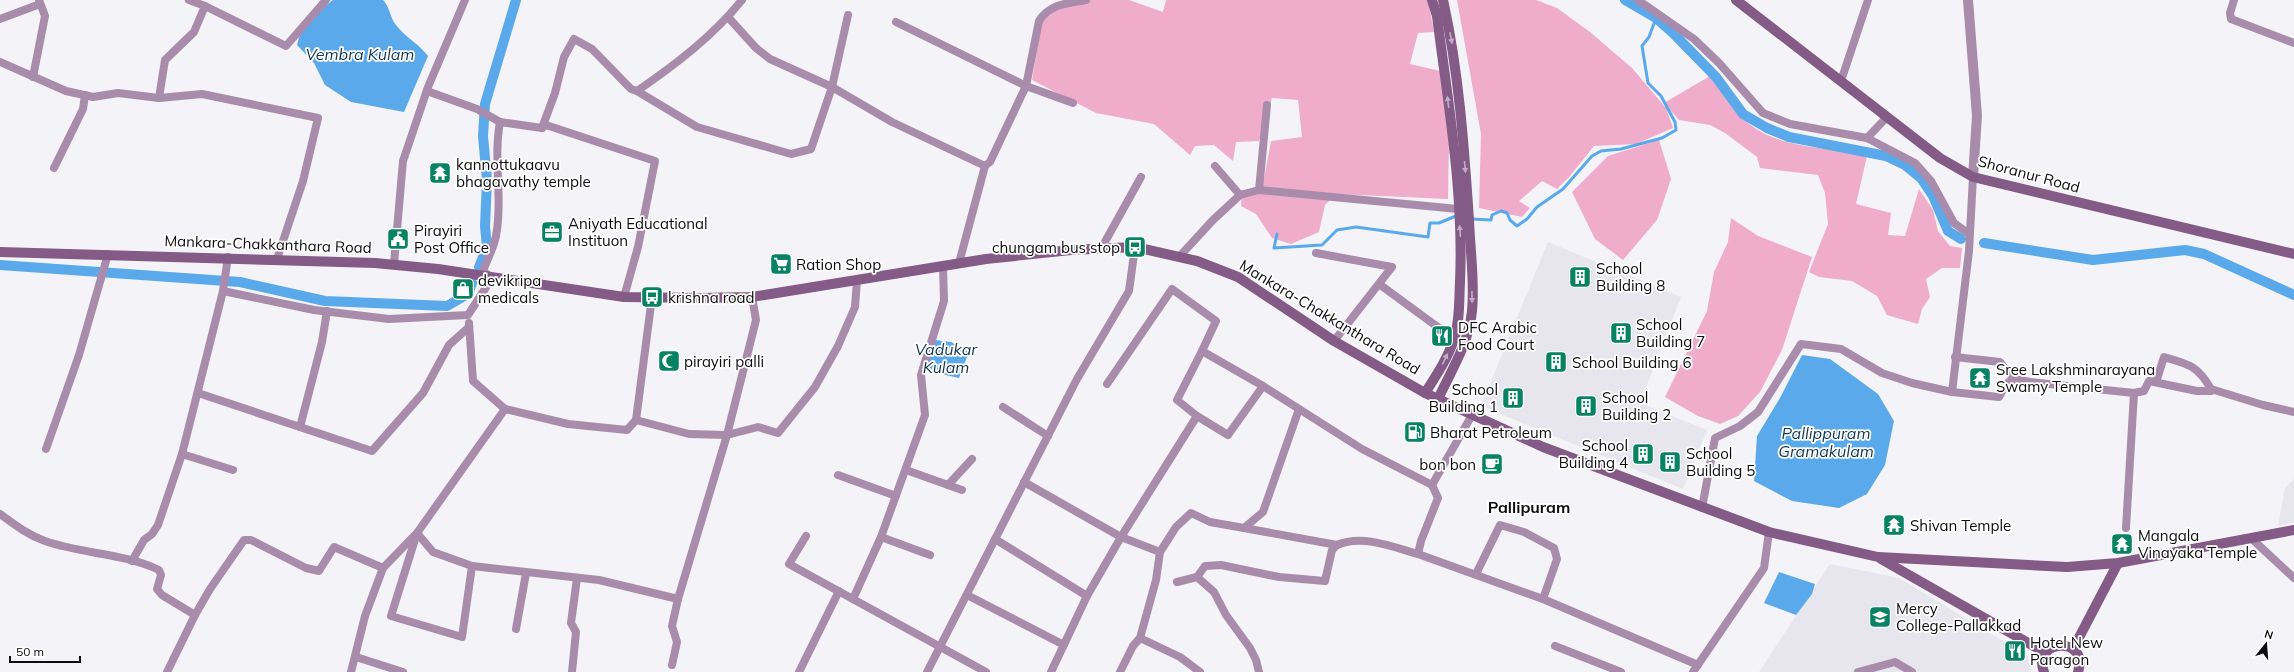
<svg xmlns="http://www.w3.org/2000/svg" width="2294" height="672" viewBox="0 0 2294 672" font-family="Mulish,sans-serif">
  <rect width="100%" height="100%" fill="#f4f3f7"/>
  <!-- built -->
  <g fill="#e7e5ee">
    <path d="M 1548,242 L 1681,297 L 1640,403 L 1707,430 L 1683,489 L 1481,406 Z"/>
    <path d="M 2294,479 L 2294,522 L 2278,526 L 2285,488 Z"/>
    <path d="M 1830,564 L 1899,578 L 2028,656 L 2031,672 L 1759,672 Z"/>
  </g>
  <!-- green -->
  <g fill="#efadcb">
    <path d="M 1074,0 L 1129,0 L 1163,12 L 1166,0 L 1428,0 L 1434,32 L 1418,33 L 1410,64 L 1440,71 L 1449,140 L 1448,199 L 1336,194 L 1325,205 L 1319,232 L 1291,244 L 1272,238 L 1256,214 L 1241,206 L 1242,193 L 1262,190 L 1271,141 L 1302,137 L 1298,100 L 1272,98 L 1259,141 L 1236,142 L 1233,161 L 1214,145 L 1195,146 L 1190,155 L 1154,124 L 1096,113 L 1032,80 L 1042,21 L 1064,3 Z"/>
    <path d="M 1457,0 L 1536,0 L 1557,8 L 1590,32 L 1632,68 L 1666,108 L 1673,128 L 1636,144 L 1594,146 L 1570,176 L 1557,189 L 1542,181 L 1519,201 L 1530,208 L 1522,217 L 1479,208 L 1481,134 Z"/>
    <path d="M 1710,76 C 1722,91 1733,110 1747,122 C 1779,150 1829,146 1867,156 L 1856,204 L 1891,213 L 1888,235 L 1905,236 L 1919,189 L 1933,210 L 1938,231 L 1950,246 L 1962,248 L 1960,268 L 1942,268 L 1926,279 L 1930,297 L 1922,309 L 1918,324 L 1887,315 L 1877,296 L 1852,281 L 1819,277 L 1809,272 L 1828,224 L 1825,193 L 1818,175 L 1760,168 L 1757,157 L 1725,133 L 1710,125 L 1679,120 L 1664,103 Z"/>
    <path d="M 1659,140 L 1671,179 L 1657,220 L 1623,260 L 1595,239 L 1572,192 L 1608,156 Z"/>
    <path d="M 1731,218 L 1758,236 L 1812,257 L 1782,350 L 1760,392 L 1738,416 L 1720,424 L 1698,416 L 1665,397 L 1707,311 L 1714,272 L 1728,242 Z"/>
  </g>
  <!-- water -->
  <g fill="#5aa9eb">
    <path d="M 333,0 L 383,0 C 390,7 390,18 396,25 C 405,37 419,44 428,56 L 404,112 L 351,102 L 325,85 L 314,63 L 297,45 L 303,23 Z"/>
    <path d="M 935,340 L 951,342 L 969,352 L 959,378 L 941,374 L 924,365 Z"/>
    <path d="M 1802,355 L 1830,359 L 1878,394 L 1894,421 L 1885,465 L 1867,494 L 1839,508 L 1792,501 L 1754,481 L 1757,436 L 1780,398 Z"/>
    <path d="M 1779,572 L 1815,584 L 1812,594 L 1796,615 L 1764,603 Z"/>
  </g>
  <g fill="none" stroke-linecap="round" stroke-linejoin="round">
    <!-- stream -->
    <g stroke="#5aa9eb" stroke-width="3">
      <path d="M 1471,219 L 1491,220 L 1492,215 L 1501,211 L 1507,213 L 1510,220 L 1517,226 L 1527,219 L 1537,207 L 1563,189 L 1592,156 L 1601,151 L 1621,149 L 1662,138 L 1676,130 L 1675,122 L 1661,96 L 1648,83 L 1642,46 L 1649,37 L 1656,18"/>
      <path d="M 1277,234 L 1274,248 L 1322,245 L 1337,230 L 1356,227 L 1428,237 L 1430,223 L 1439,223 L 1456,216"/>
    </g>
    <!-- canal -->
    <g stroke="#5aa9eb" stroke-width="10">
      <path d="M 1625,0 L 1656,18 L 1673,33 L 1716,77 L 1743,114 L 1767,128 L 1789,137 L 1886,156 L 1905,165 L 1921,178 L 1933,196 L 1948,231 L 1961,239"/>
      <path d="M 1984,243 L 2093,260 L 2185,250 L 2204,254 L 2294,295"/>
      <path d="M 0,265 L 240,282 L 325,301 L 447,306 L 468,294 L 472,283"/>
      <path d="M 479,267 L 487,247 L 485,226 L 487,180 L 483,136 L 485,104 L 516,0"/>
    </g>
    <!-- minor -->
    <g stroke="#a98cab" stroke-width="8">
      <path d="M 1638,0 L 1694,39 L 1719,63 L 1763,113 L 1790,124 L 1867,138 L 1915,163 L 1931,181 L 1954,223 L 1969,234"/>
      <path d="M 2234,0 L 2230,13 L 2231,19 L 2294,43"/>
      <path d="M 205,6 L 286,46 L 326,0"/>
      <path d="M 728,17 L 756,48 L 770,59 L 832,87 L 892,122 L 985,166"/>
      <path d="M 0,19 L 40,4"/>
      <path d="M 896,22 L 1026,86 L 1073,103"/>
      <path d="M 0,62 L 66,91 L 93,97 L 118,93 L 159,98 L 202,94 L 318,118 L 303,181 L 277,259"/>
      <path d="M 33,77 L 45,16 L 39,0"/>
      <path d="M 1841,81 L 1868,0"/>
      <path d="M 427,91 L 477,109 L 500,122"/>
      <path d="M 637,91 L 697,127 L 791,154 L 811,149 L 832,87 L 848,15"/>
      <path d="M 159,98 L 165,60 L 194,32 L 205,6 L 189,0"/>
      <path d="M 542,128 L 546,125 L 655,161 L 638,247 L 624,297"/>
      <path d="M 1867,138 L 1887,117"/>
      <path d="M 1215,166 L 1240,195"/>
      <path d="M 54,168 L 83,109 L 85,95"/>
      <path d="M 1259,190 L 1267,105"/>
      <path d="M 1101,249 L 1141,177"/>
      <path d="M 1316,253 L 1392,267 L 1334,341"/>
      <path d="M 228,257 L 223,291 L 314,310 L 389,319 L 468,315 L 492,278 L 483,271 C 487,260 494,247 496,236 C 503,198 493,160 500,122 L 542,128 L 555,93 L 564,57 L 574,39 L 592,49 L 631,89 L 637,91 C 675,65 713,36 742,0"/>
      <path d="M 1179,257 L 1213,220 L 1240,195 L 1259,190 L 1458,209"/>
      <path d="M 959,263 L 985,166 L 990,162 L 1026,86 L 1039,21 C 1049,4 1068,3 1086,0"/>
      <path d="M 394,264 L 403,161 L 428,87 L 465,0"/>
      <path d="M 1379,284 L 1454,339"/>
      <path d="M 652,297 L 636,420 L 689,434 L 727,435 L 758,427 L 778,433 L 815,387 L 838,346 L 855,307 L 857,280"/>
      <path d="M 469,323 L 473,381 L 505,409"/>
      <path d="M 1955,357 L 2000,362 L 2014,379 L 2030,382 L 2134,393 L 2144,391 L 2149,381 L 2197,391 L 2211,391 L 2211,389 L 2263,405 L 2294,412"/>
      <path d="M 2156,382 L 2164,357 C 2189,364 2198,366 2211,389"/>
      <path d="M 1107,384 L 1172,289 L 1216,321 L 1202,351 L 1263,386 L 1362,449 L 1432,485 L 1438,498 L 1421,541 L 1418,554 L 1543,599 L 1698,665"/>
      <path d="M 1952,392 L 1999,397 L 2006,384 L 2014,379"/>
      <path d="M 198,393 L 372,451 L 423,393 L 449,345 L 469,327"/>
      <path d="M 1003,407 L 1048,436"/>
      <path d="M 1197,416 L 1228,435 L 1263,386"/>
      <path d="M 636,420 L 627,430 L 568,424 L 505,409 L 417,533 L 433,552 L 472,566 L 599,580 L 678,599"/>
      <path d="M 300,427 L 322,342 L 327,311"/>
      <path d="M 46,449 L 79,355 L 108,254"/>
      <path d="M 182,454 L 233,470"/>
      <path d="M 906,470 L 962,490"/>
      <path d="M 838,475 L 896,496"/>
      <path d="M 1024,482 L 1121,537 L 1160,552"/>
      <path d="M 948,485 L 972,459"/>
      <path d="M 1432,485 L 1472,415"/>
      <path d="M 1702,508 L 1715,438 L 1740,426 L 1758,412 L 1801,344 L 1841,349 L 1882,373 L 1912,383 L 1952,392 L 1969,251 L 1973,177"/>
      <path d="M 0,514 C 15,525 28,535 45,541 C 82,554 123,553 159,570 L 161,575 L 157,589 L 162,595 L 195,615 L 167,672"/>
      <path d="M 1244,528 L 1337,545 C 1362,534 1393,547 1418,554"/>
      <path d="M 2126,528 L 2134,393"/>
      <path d="M 417,533 L 391,616 L 462,637 L 472,566"/>
      <path d="M 806,536 L 789,564 L 986,672"/>
      <path d="M 881,537 L 930,555"/>
      <path d="M 2251,538 L 2294,578"/>
      <path d="M 995,539 L 1087,596"/>
      <path d="M 132,561 L 144,540 L 152,534 L 158,525 L 182,454 L 223,291"/>
      <path d="M 1476,574 L 1500,525 L 1524,532 L 1554,548 L 1557,559 L 1543,599"/>
      <path d="M 1197,577 L 1205,566 L 1221,565 L 1279,577 L 1325,581 L 1332,550 L 1337,545"/>
      <path d="M 1177,582 L 1197,577 L 1214,592 L 1226,615 L 1250,648 L 1256,660 L 1259,672"/>
      <path d="M 967,595 L 1064,645"/>
      <path d="M 853,599 L 881,537 L 925,415 L 921,375 L 944,301 L 943,266"/>
      <path d="M 195,615 L 210,589 L 244,540 L 251,540 L 306,568 L 319,571 L 334,547 L 383,568"/>
      <path d="M 516,629 L 526,573"/>
      <path d="M 1140,638 L 1180,657 L 1200,672"/>
      <path d="M 1555,646 L 1621,672"/>
      <path d="M 356,657 L 403,672"/>
      <path d="M 672,665 L 677,642 L 672,626 L 678,599 L 727,435 L 756,320 L 752,297"/>
      <path d="M 351,672 L 365,616 L 383,568 L 415,535"/>
      <path d="M 572,672 L 576,632 L 571,623 L 577,578"/>
      <path d="M 799,672 L 839,591"/>
      <path d="M 927,672 L 1077,379 L 1129,291 L 1135,247"/>
      <path d="M 1051,672 L 1087,596 L 1121,537 L 1197,416 L 1177,400 L 1202,351"/>
      <path d="M 1120,672 L 1133,646 L 1140,638 L 1156,580 L 1160,552 L 1176,527 L 1191,513 L 1210,522 L 1244,528 L 1263,512 L 1299,409"/>
      <path d="M 1693,672 L 1764,568 L 1769,532"/>
      <path d="M 1858,672 L 1895,662 L 1912,672"/>
    </g>
    <!-- tertiary -->
    <path stroke="#a98cab" stroke-width="10" d="M 1968,0 L 1977,116 L 1973,177"/>
    <!-- secondary -->
    <g stroke="#845a87" stroke-width="10">
      <path d="M 1736,0 L 1940,158 L 1973,177 L 2294,254"/>
      <path d="M 0,252 L 375,263 L 438,269 L 624,297 L 700,298 L 752,297 L 986,259 L 1071,250 L 1135,247 L 1197,261 L 1238,277 L 1334,341 L 1425,393 L 1543,447 L 1769,532 L 1878,557 L 2067,567 L 2118,563 L 2294,530"/>
      <path d="M 1425,393 C 1436,376 1448,358 1454,339 C 1460,321 1459,301 1460,282 C 1464,193 1448,103 1437,16 L 1432,0"/>
      <path d="M 1438,399 C 1451,371 1469,343 1472,311 C 1475,282 1470,250 1469,220 C 1464,146 1459,72 1443,0"/>
      <path d="M 1881,559 L 2046,653"/>
      <path d="M 2073,649 L 2118,563"/>
      <path d="M 2044,672 C 2031,639 2090,635 2078,672"/>
    </g>
  </g>
  <!-- one-way arrows -->
  <defs><path id="oneway-solid" d="M-6-.8H1V-3.2L6.5 0L1 3.2V.8H-6Z"/></defs>
  <g fill="#c2acc3">
    <use href="#oneway-solid" transform="translate(1451 38) rotate(79)"/>
    <use href="#oneway-solid" transform="translate(1448 102) rotate(-97)"/>
    <use href="#oneway-solid" transform="translate(1465 167) rotate(85)"/>
    <use href="#oneway-solid" transform="translate(1460 231) rotate(-94)"/>
    <use href="#oneway-solid" transform="translate(1472 297) rotate(89)"/>
    <use href="#oneway-solid" transform="translate(1445 359) rotate(-65)"/>
  </g>
  <!-- icons -->
  <defs>
    <g id="temple-square" transform="scale(1.15)"><rect x="-9" y="-9" width="18" height="18" rx="4" fill="#078262" stroke="#fff"/><path d="M0-6L5-2H3V0L6.5 2.5H4V6H1.5V3h-3V6H-4V2.5H-6.5L-3 0V-2H-5Z" fill="#fff"/></g>
    <g id="office-square" transform="scale(1.15)"><rect x="-9" y="-9" width="18" height="18" rx="4" fill="#078262" stroke="#fff"/><path d="M-6-3h4V-5.5h4V-3h4V5H-6ZM-1-4.5V-3h2v-1.5ZM-6 0V1H6V0Z" fill="#fff"/></g>
    <g id="civic-square" transform="scale(1.15)"><rect x="-9" y="-9" width="18" height="18" rx="4" fill="#078262" stroke="#fff"/><path d="M-.6-6.5H3V-4.5H.6V-3L4-1V1h2V6H-6V1h2V-1L-.6-3ZM-1.2 2.5V6h2.4V2.5Z" fill="#fff"/></g>
    <g id="bus-square" transform="scale(1.15)"><rect x="-9" y="-9" width="18" height="18" rx="4" fill="#078262" stroke="#fff"/><path d="M-5-6H5V4H4V6H2V4H-2V6H-4V4H-5ZM-3.5-4V0h7V-4ZM-3.5 1.2v1.5H-2V1.2ZM2 1.2v1.5H3.5V1.2Z" fill="#fff"/></g>
    <g id="supermarket-square" transform="scale(1.15)"><rect x="-9" y="-9" width="18" height="18" rx="4" fill="#078262" stroke="#fff"/><path d="M-6-5.5h2.5l.6 2H6L4.5 2H-2.5L-4.4-4H-6ZM-1.5 3.2a1.3 1.3 0 1 0 .1 0ZM3 3.2a1.3 1.3 0 1 0 .1 0Z" fill="#fff"/></g>
    <g id="building-square" transform="scale(1.15)"><rect x="-9" y="-9" width="18" height="18" rx="4" fill="#078262" stroke="#fff"/><path d="M-4-6H4V6H1V3H-1V6H-4ZM-2.5-4.3h1.7v1.8h-1.7ZM.8-4.3h1.7v1.8H.8ZM-2.5-1h1.7V.8h-1.7ZM.8-1h1.7V.8H.8Z" fill="#fff"/></g>
    <g id="shop-square" transform="scale(1.15)"><rect x="-9" y="-9" width="18" height="18" rx="4" fill="#078262" stroke="#fff"/><path d="M-5-2.5h2.3a2.7 3.5 0 0 1 5.4 0H5L5.5 6h-11ZM-1.5-2.5h3a1.5 2.3 0 0 0-3 0Z" fill="#fff"/></g>
    <g id="restaurant-square" transform="scale(1.15)"><rect x="-9" y="-9" width="18" height="18" rx="4" fill="#078262" stroke="#fff"/><path d="M-5-6h1v4h1v-4h1v4h1v-4h1v5L-1.5 .5V6h-2V.5L-5-1ZM5-6V6H3V1.5H1.5Q1.5-4 5-6Z" fill="#fff"/></g>
    <g id="mosque-square" transform="scale(1.15)"><rect x="-9" y="-9" width="18" height="18" rx="4" fill="#078262" stroke="#fff"/><path d="M3.5-4.9A6 6 0 1 0 3.5 4.9A5 5 0 1 1 3.5-4.9Z" fill="#fff"/></g>
    <g id="fuel-square" transform="scale(1.15)"><rect x="-9" y="-9" width="18" height="18" rx="4" fill="#078262" stroke="#fff"/><path d="M-5.5-6h7V0h2V4h1.3V-2.5L3-4.5l.8-.8L6-3V5H2.5V1h-1V6h-7ZM-4.2-4.7v3.2H.2V-4.7Z" fill="#fff"/></g>
    <g id="cafe-square" transform="scale(1.15)"><rect x="-9" y="-9" width="18" height="18" rx="4" fill="#078262" stroke="#fff"/><path d="M-5.5-4.5H6V0H3Q3 3.5 0 3.5H-2.5Q-5.5 3.5-5.5 0ZM3-3.2v2h1.7v-2ZM-6 4.5H4V6H-6Z" fill="#fff"/></g>
    <g id="university-square" transform="scale(1.15)"><rect x="-9" y="-9" width="18" height="18" rx="4" fill="#078262" stroke="#fff"/><path d="M0-5L7-2L0 1L-7-2ZM-4 1L0 2.5L4 1V4Q0 6-4 4Z" fill="#fff"/></g>
  </defs>
  <g fill-rule="evenodd">
    <use href="#temple-square" x="440" y="173"/>
    <use href="#office-square" x="552" y="232"/>
    <use href="#civic-square" x="398" y="239"/>
    <use href="#bus-square" x="1135" y="247"/>
    <use href="#supermarket-square" x="781" y="264"/>
    <use href="#building-square" x="1580" y="277"/>
    <use href="#shop-square" x="463" y="289"/>
    <use href="#bus-square" x="652" y="297"/>
    <use href="#building-square" x="1621" y="333"/>
    <use href="#restaurant-square" x="1442" y="336"/>
    <use href="#mosque-square" x="669" y="361"/>
    <use href="#building-square" x="1556" y="362"/>
    <use href="#temple-square" x="1980" y="378"/>
    <use href="#building-square" x="1513" y="398"/>
    <use href="#building-square" x="1586" y="406"/>
    <use href="#fuel-square" x="1415" y="432"/>
    <use href="#building-square" x="1643" y="454"/>
    <use href="#building-square" x="1670" y="462"/>
    <use href="#cafe-square" x="1492" y="464"/>
    <use href="#temple-square" x="1894" y="525"/>
    <use href="#temple-square" x="2122" y="544"/>
    <use href="#university-square" x="1880" y="617"/>
    <use href="#restaurant-square" x="2015" y="651"/>
  </g>
  <g text-anchor="middle" dominant-baseline="central" stroke-width="3.5" stroke-linejoin="round" paint-order="stroke">
    <!-- poi labels -->
    <g font-size="15" fill="#0c0c0d" stroke="#fff" text-anchor="start">
      <text x="456" y="164">kannottukaavu<tspan x="456" dy="17">bhagavathy temple</tspan></text>
      <text x="568" y="223">Aniyath Educational<tspan x="568" dy="17">Instituon</tspan></text>
      <text x="414" y="230">Pirayiri<tspan x="414" dy="17">Post Office</tspan></text>
      <text x="1120" y="247" text-anchor="end">chungam bus stop</text>
      <text x="796" y="264">Ration Shop</text>
      <text x="1596" y="268">School<tspan x="1596" dy="17">Building 8</tspan></text>
      <text x="478" y="280">devikripa<tspan x="478" dy="17">medicals</tspan></text>
      <text x="668" y="297">krishna road</text>
      <text x="1636" y="324">School<tspan x="1636" dy="17">Building 7</tspan></text>
      <text x="1458" y="327">DFC Arabic<tspan x="1458" dy="17">Food Court</tspan></text>
      <text x="684" y="361">pirayiri palli</text>
      <text x="1572" y="362">School Building 6</text>
      <text x="1996" y="369">Sree Lakshminarayana<tspan x="1996" dy="17">Swamy Temple</tspan></text>
      <text x="1498" y="389" text-anchor="end">School<tspan x="1498" dy="17">Building 1</tspan></text>
      <text x="1602" y="397">School<tspan x="1602" dy="17">Building 2</tspan></text>
      <text x="1430" y="432">Bharat Petroleum</text>
      <text x="1628" y="445" text-anchor="end">School<tspan x="1628" dy="17">Building 4</tspan></text>
      <text x="1686" y="453">School<tspan x="1686" dy="17">Building 5</tspan></text>
      <text x="1476" y="464" text-anchor="end">bon bon</text>
      <text x="1910" y="525">Shivan Temple</text>
      <text x="2138" y="535">Mangala<tspan x="2138" dy="17">Vinayaka Temple</tspan></text>
      <text x="1896" y="608">Mercy<tspan x="1896" dy="17">College-Pallakkad</tspan></text>
      <text x="2030" y="642">Hotel New<tspan x="2030" dy="17">Paragon</tspan></text>
    </g>
    <!-- street labels -->
    <g font-size="15" fill="#0c0c0d" stroke="#fff">
      <text transform="translate(2029 174) rotate(15)">Shoranur Road</text>
      <text transform="translate(268 244) rotate(2)">Mankara-Chakkanthara Road</text>
      <text transform="translate(1330 317) rotate(31)">Mankara-Chakkanthara Road</text>
    </g>
    <!-- water labels -->
    <g font-size="16" font-style="italic" fill="#153651" stroke="#fff">
      <text x="360" y="54">Vembra Kulam</text>
      <text x="946" y="349">Vadukar<tspan x="946" dy="18">Kulam</tspan></text>
      <text x="1826" y="433">Pallippuram<tspan x="1826" dy="18">Gramakulam</tspan></text>
    </g>
    <!-- neighbourhood labels -->
    <g font-size="16" font-weight="bold" fill="#0c0c0d" stroke="#fff">
      <text x="1529" y="507">Pallipuram</text>
    </g>
  </g>
  <!-- north arrow -->
  <g transform="translate(2266 644) rotate(17)" stroke="#ffffff" stroke-width="3" paint-order="stroke">
  <path d="M0-3L7 15L0 10L-7 15Z" fill="#0c0c0d"/>
  <text y="-6" font-size="11" font-weight="bold" text-anchor="middle" fill="#0c0c0d">N</text>
  </g>
  <!-- scale -->
  <path d="M10 656v6h70v-6" fill="none" stroke="#0c0c0d" stroke-width="2"/>
  <text x="16" y="656" font-size="12" fill="#0c0c0d" stroke="#ffffff" stroke-width="3" paint-order="stroke">50 m</text>
</svg>
